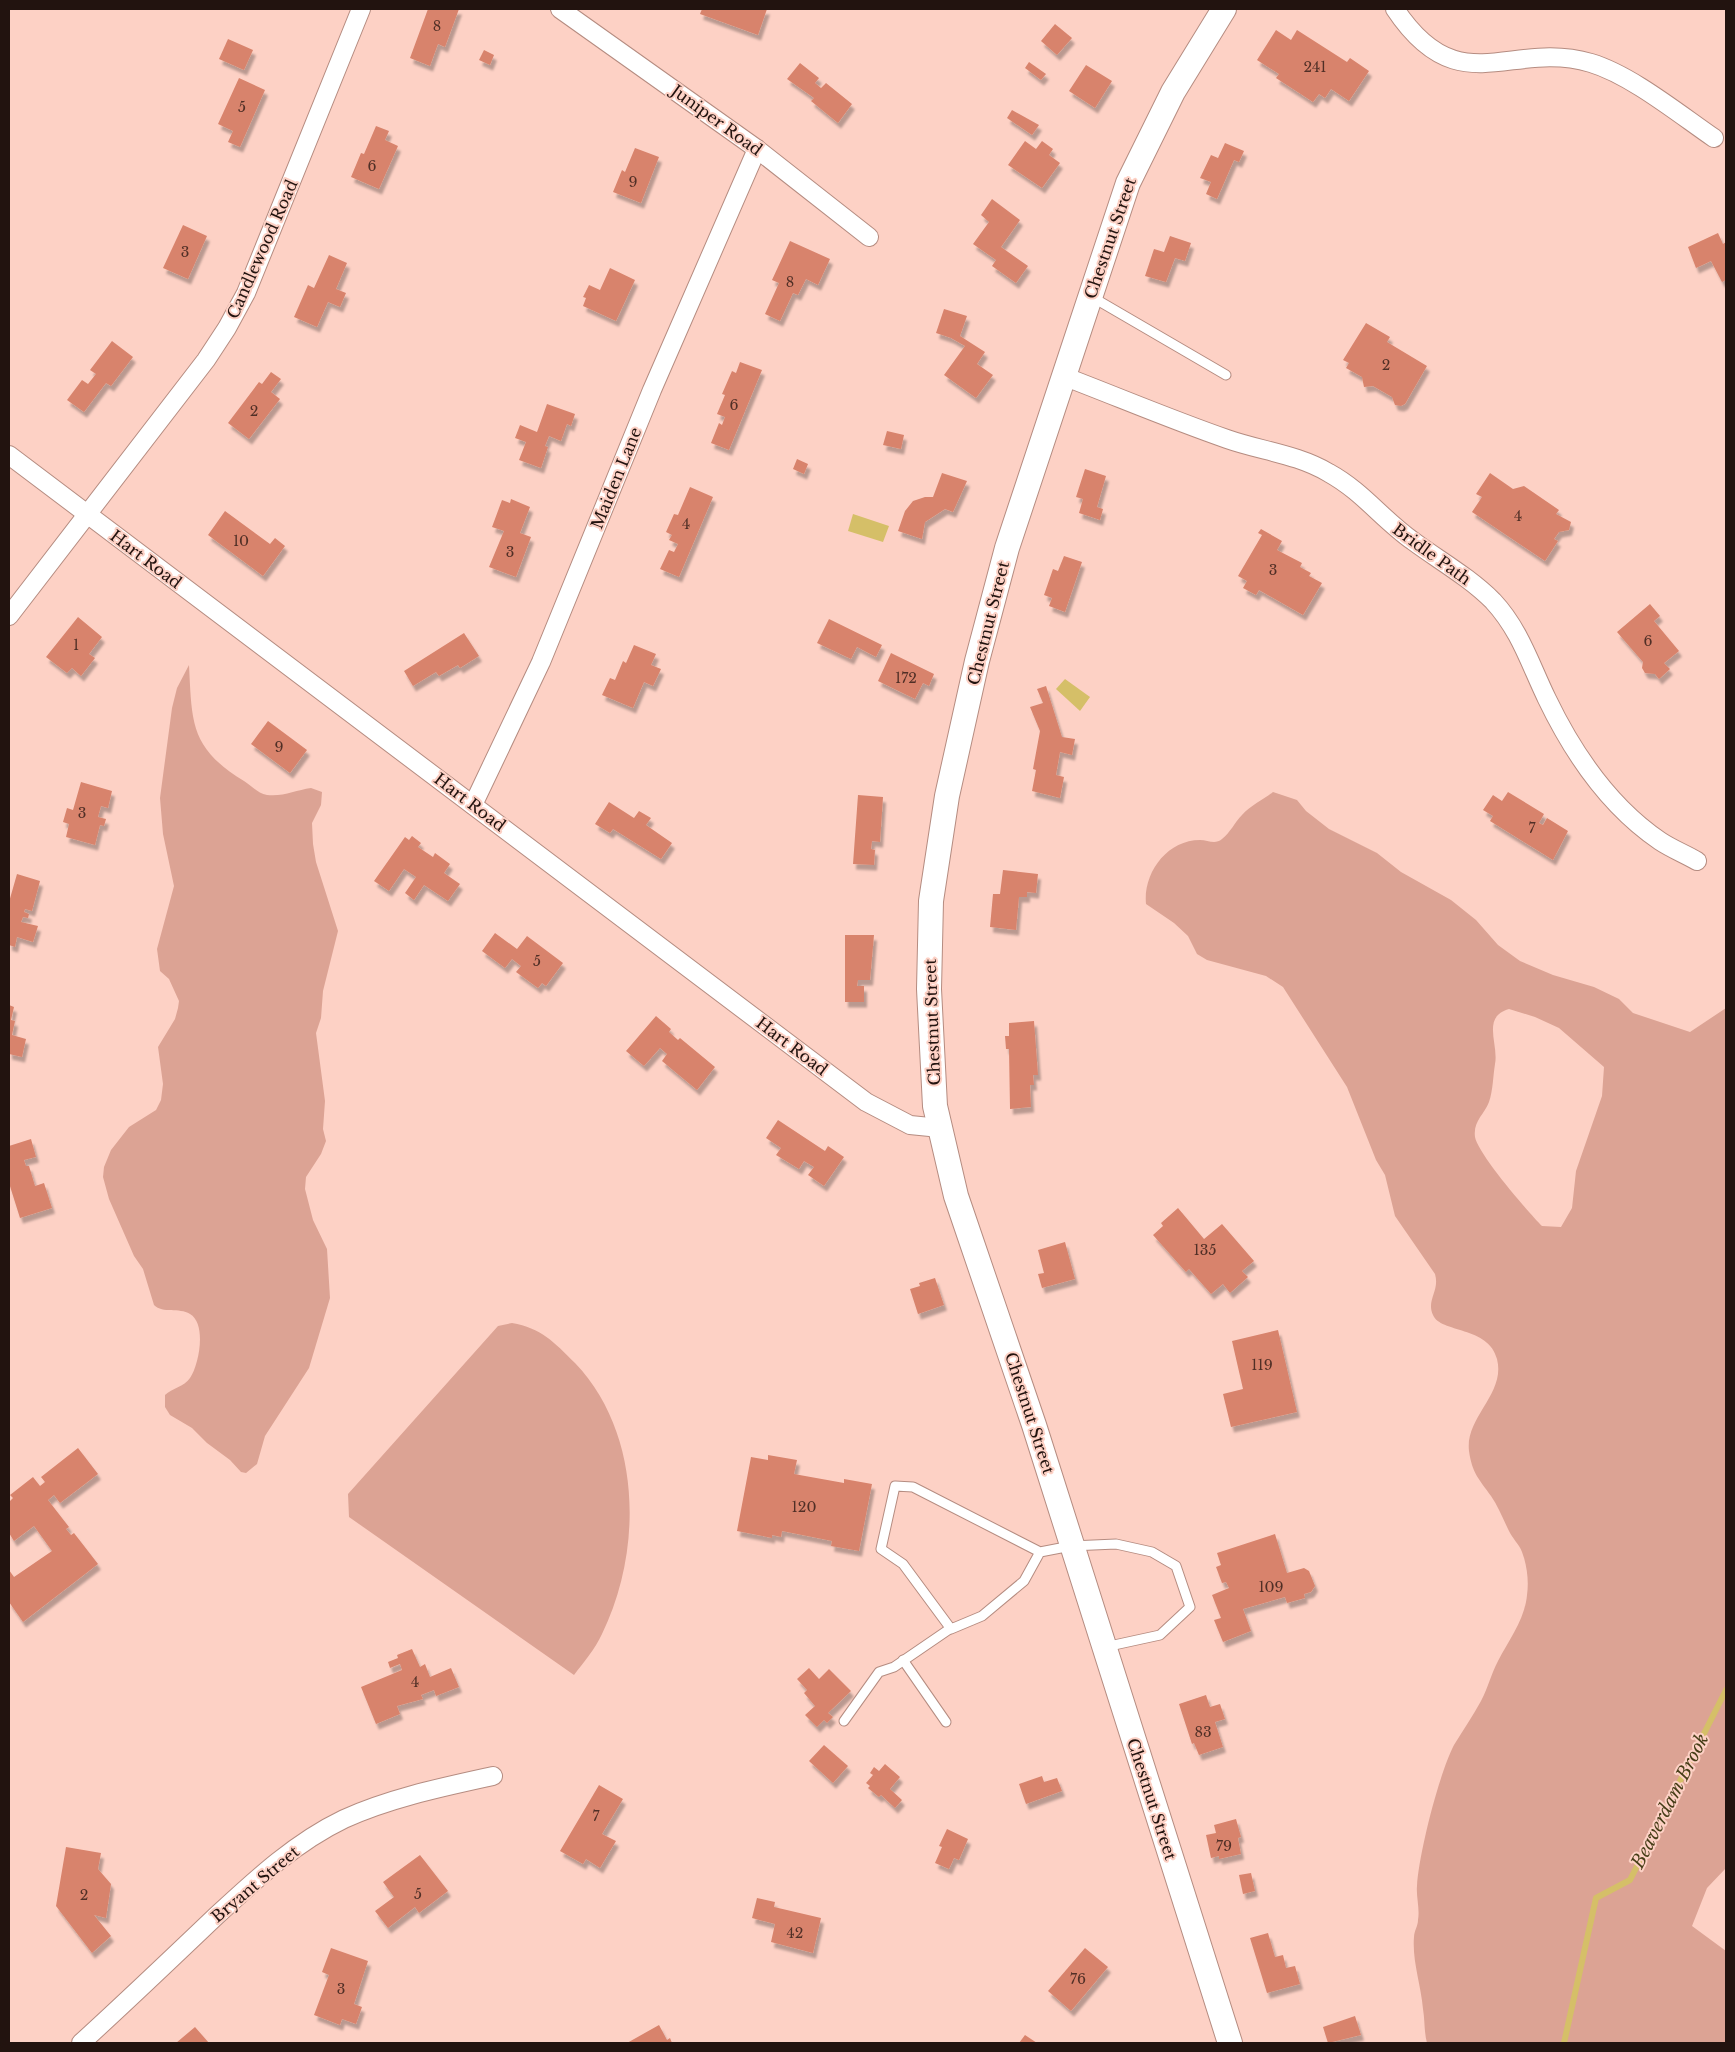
<svg xmlns="http://www.w3.org/2000/svg" width="1735" height="2052" viewBox="0 0 1735 2052" font-family="'Libre Baskerville',serif">
  <defs>
    <filter id="shadow"><feDropShadow dx="3" dy="5.5" stdDeviation="1" flood-color="#0004"/></filter>
  </defs>
  <rect width="100%" height="100%" fill="#fdd1c5"/>
  <!-- green -->
  <g fill="#dca394" fill-rule="evenodd">
    <path d="M 189,665 C 192,723 190,748 244,781 C 252,786 257,793 267,795 C 283,797 296,790 311,788 L 322,792 L 321,805 L 312,823 L 313,844 L 316,862 L 338,931 L 323,991 L 321,1018 L 316,1033 L 325,1101 L 323,1129 L 326,1141 L 321,1154 L 306,1177 L 305,1189 L 313,1220 L 327,1249 L 330,1298 L 309,1368 L 265,1436 L 257,1464 L 246,1473 L 241,1472 L 230,1460 L 207,1443 L 192,1428 L 170,1415 L 165,1407 L 165,1395 C 172,1388 184,1387 190,1378 C 199,1365 207,1324 190,1314 C 179,1307 163,1314 154,1305 L 143,1269 L 134,1256 L 109,1199 L 103,1177 L 104,1167 L 111,1150 L 129,1127 L 156,1110 L 161,1100 L 163,1084 L 158,1047 L 175,1019 L 178,1008 L 179,1001 L 169,979 L 160,971 L 157,949 L 174,886 L 163,834 L 160,798 L 172,708 L 177,688 Z"/>
    <path d="M 1273,792 L 1297,800 L 1306,811 L 1329,829 L 1377,853 L 1401,872 L 1451,900 L 1476,920 L 1498,945 L 1520,961 L 1553,975 L 1594,987 L 1619,999 L 1633,1013 L 1690,1032 L 1726,1008 L 1726,1868 L 1707,1888 L 1692,1926 L 1726,1951 L 1726,2043 L 1427,2043 C 1424,2032 1425,2021 1423,2009 C 1421,1985 1412,1961 1414,1937 C 1414,1931 1418,1926 1418,1920 C 1420,1909 1416,1897 1417,1886 C 1419,1853 1439,1774 1454,1745 C 1463,1730 1473,1716 1481,1701 C 1488,1688 1491,1674 1498,1661 C 1509,1640 1525,1619 1527,1595 C 1529,1581 1527,1565 1522,1552 C 1519,1544 1512,1538 1509,1531 C 1503,1519 1498,1506 1491,1496 C 1479,1479 1472,1473 1469,1451 C 1465,1417 1506,1394 1497,1359 C 1489,1326 1440,1333 1433,1315 C 1426,1300 1440,1291 1435,1274 L 1395,1216 L 1385,1175 L 1376,1160 L 1347,1087 L 1283,987 L 1266,976 L 1207,960 L 1197,954 L 1188,936 L 1174,923 L 1146,904 C 1143,873 1167,840 1200,840 C 1208,840 1215,845 1222,839 C 1230,833 1235,822 1242,815 C 1251,805 1263,800 1273,792 ZM 1509,1009 L 1535,1017 L 1559,1028 L 1604,1067 L 1602,1096 L 1576,1171 L 1572,1208 L 1561,1227 L 1542,1226 C 1528,1212 1478,1154 1475,1137 C 1473,1121 1484,1115 1489,1102 C 1493,1091 1493,1076 1495,1064 C 1499,1044 1481,1017 1509,1009 Z"/>
    <path d="M 512,1323 C 541,1328 554,1342 575,1363 C 642,1433 643,1550 602,1634 C 595,1649 584,1662 574,1675 L 349,1517 L 348,1494 L 498,1326 Z"/>
  </g>
  <!-- water -->
  <g fill="#d5bf68">
    <path d="M 853,514 L 889,526 L 883,542 L 848,531 Z"/>
    <path d="M 1065,679 L 1090,697 L 1080,711 L 1056,689 Z"/>
  </g>
  <g fill="none" stroke-linecap="round" stroke-linejoin="round">
    <!-- stream -->
    <path stroke="#d5bf68" stroke-width="6" d="M 1564,2043 L 1596,1898 L 1630,1880 L 1726,1690"/>
  </g>
  <!-- building -->
  <g fill="#d8836c" filter="url(#shadow)">
    <path d="M 428,9 L 459,9 L 445,47 L 438,44 L 430,66 L 410,58 Z"/>
    <path d="M 702,9 L 767,9 L 758,35 L 700,14 Z"/>
    <path d="M 1055,24 L 1072,38 L 1057,55 L 1041,41 Z"/>
    <path d="M 1276,30 L 1291,40 L 1297,30 L 1347,62 L 1350,58 L 1369,71 L 1349,101 L 1331,89 L 1325,98 L 1319,94 L 1313,102 L 1276,78 L 1279,74 L 1257,60 Z"/>
    <path d="M 228,39 L 253,50 L 244,70 L 219,59 Z"/>
    <path d="M 484,50 L 494,55 L 490,65 L 479,60 Z"/>
    <path d="M 1029,62 L 1046,74 L 1041,80 L 1025,68 Z"/>
    <path d="M 800,63 L 819,78 L 815,83 L 821,88 L 826,83 L 852,104 L 838,123 L 811,101 L 814,98 L 787,79 Z"/>
    <path d="M 1086,65 L 1112,81 L 1095,108 L 1069,91 Z"/>
    <path d="M 239,78 L 265,90 L 240,147 L 228,142 L 233,131 L 218,124 Z"/>
    <path d="M 1012,110 L 1039,125 L 1032,135 L 1007,118 Z"/>
    <path d="M 376,126 L 389,131 L 385,140 L 398,146 L 379,189 L 351,177 L 361,153 L 364,154 Z"/>
    <path d="M 1025,141 L 1036,149 L 1042,141 L 1053,149 L 1049,155 L 1060,163 L 1042,188 L 1008,165 Z"/>
    <path d="M 1225,143 L 1244,151 L 1239,162 L 1234,160 L 1217,199 L 1206,194 L 1211,182 L 1200,178 L 1211,155 L 1218,158 Z"/>
    <path d="M 635,148 L 659,157 L 641,203 L 613,192 L 622,170 L 625,172 Z"/>
    <path d="M 992,199 L 1020,220 L 1001,247 L 1028,266 L 1016,283 L 992,266 L 996,260 L 973,244 L 989,222 L 981,215 Z"/>
    <path d="M 183,225 L 207,236 L 188,279 L 163,268 Z"/>
    <path d="M 1718,233 L 1723,244 L 1726,242 L 1726,280 L 1722,282 L 1711,261 L 1696,268 L 1688,247 Z"/>
    <path d="M 1170,236 L 1191,243 L 1185,261 L 1175,258 L 1166,282 L 1145,276 L 1154,249 L 1164,252 Z"/>
    <path d="M 790,241 L 830,259 L 818,285 L 806,279 L 798,295 L 793,293 L 780,321 L 765,314 L 779,283 L 772,280 Z"/>
    <path d="M 329,255 L 347,263 L 336,289 L 346,293 L 340,307 L 328,302 L 317,327 L 294,317 L 308,285 L 314,288 Z"/>
    <path d="M 610,268 L 635,280 L 616,321 L 583,306 L 586,298 L 583,297 L 589,285 L 600,290 Z"/>
    <path d="M 944,309 L 967,316 L 960,336 L 985,352 L 977,364 L 993,375 L 976,398 L 944,375 L 965,346 L 951,338 L 936,333 Z"/>
    <path d="M 1366,323 L 1390,337 L 1387,342 L 1427,366 L 1405,404 L 1401,406 L 1395,405 L 1392,397 L 1373,386 L 1364,387 L 1362,377 L 1346,368 L 1349,363 L 1343,360 Z"/>
    <path d="M 112,341 L 133,357 L 111,386 L 106,383 L 84,412 L 67,400 L 82,380 L 88,384 L 96,374 L 90,370 Z"/>
    <path d="M 740,362 L 762,370 L 729,450 L 711,443 L 719,423 L 722,425 L 725,417 L 717,414 L 725,395 L 722,394 L 732,371 L 736,373 Z"/>
    <path d="M 271,372 L 281,379 L 271,392 L 280,399 L 249,439 L 228,423 L 259,382 L 262,384 Z"/>
    <path d="M 547,404 L 575,414 L 571,426 L 567,424 L 561,441 L 549,436 L 545,446 L 548,447 L 541,468 L 519,460 L 526,442 L 515,438 L 520,425 L 537,432 Z"/>
    <path d="M 887,431 L 904,435 L 901,449 L 883,445 Z"/>
    <path d="M 797,459 L 808,464 L 804,474 L 793,469 Z"/>
    <path d="M 1085,469 L 1106,476 L 1097,507 L 1103,509 L 1100,520 L 1079,513 L 1083,499 L 1076,497 Z"/>
    <path d="M 942,473 L 967,481 L 953,512 L 945,509 L 925,522 L 922,539 L 898,531 L 905,511 L 913,501 L 925,497 L 933,497 Z"/>
    <path d="M 1490,473 L 1513,489 L 1524,486 L 1559,510 L 1556,514 L 1571,522 L 1569,530 L 1559,532 L 1554,539 L 1558,541 L 1545,561 L 1472,512 L 1482,497 L 1476,494 Z"/>
    <path d="M 690,487 L 713,497 L 679,577 L 660,569 L 669,550 L 674,552 L 678,544 L 669,540 L 672,535 L 666,532 L 674,514 L 678,515 Z"/>
    <path d="M 511,499 L 530,507 L 520,533 L 531,537 L 516,577 L 489,567 L 504,531 L 492,527 L 502,500 L 510,503 Z"/>
    <path d="M 225,511 L 270,544 L 275,538 L 285,546 L 263,576 L 208,535 Z"/>
    <path d="M 1261,529 L 1282,541 L 1277,550 L 1302,563 L 1300,567 L 1311,573 L 1309,576 L 1322,583 L 1303,615 L 1259,590 L 1256,595 L 1243,588 L 1247,581 L 1238,576 L 1262,535 L 1258,533 Z"/>
    <path d="M 1064,556 L 1082,562 L 1065,612 L 1049,606 L 1052,598 L 1044,595 L 1053,569 L 1058,571 Z"/>
    <path d="M 1650,604 L 1660,616 L 1654,621 L 1679,651 L 1664,663 L 1670,669 L 1659,679 L 1655,674 L 1645,673 L 1642,668 L 1643,662 L 1617,632 Z"/>
    <path d="M 78,617 L 102,637 L 89,654 L 95,658 L 81,676 L 72,668 L 67,673 L 46,657 Z"/>
    <path d="M 829,619 L 882,645 L 876,657 L 857,647 L 851,659 L 817,643 Z"/>
    <path d="M 464,633 L 479,656 L 460,668 L 458,665 L 439,676 L 436,672 L 413,686 L 404,671 Z"/>
    <path d="M 634,645 L 656,654 L 651,665 L 661,669 L 653,686 L 644,682 L 633,708 L 602,695 L 610,678 L 615,680 L 623,661 L 626,663 Z"/>
    <path d="M 891,653 L 934,674 L 929,686 L 923,683 L 915,699 L 878,681 Z"/>
    <path d="M 1046,686 L 1062,737 L 1075,739 L 1072,755 L 1060,752 L 1056,775 L 1064,777 L 1060,798 L 1032,791 L 1036,770 L 1033,769 L 1040,731 L 1030,707 L 1043,703 L 1037,689 Z"/>
    <path d="M 268,721 L 307,750 L 290,773 L 251,744 Z"/>
    <path d="M 81,782 L 112,791 L 108,808 L 101,806 L 98,817 L 106,819 L 104,826 L 100,825 L 95,845 L 66,837 L 69,824 L 63,822 L 67,808 L 73,810 Z"/>
    <path d="M 1508,792 L 1544,814 L 1539,823 L 1543,825 L 1547,818 L 1568,831 L 1553,860 L 1490,821 L 1493,816 L 1483,810 L 1493,795 L 1502,801 Z"/>
    <path d="M 858,795 L 883,797 L 880,842 L 872,841 L 871,849 L 875,850 L 874,865 L 853,864 Z"/>
    <path d="M 609,802 L 634,818 L 639,811 L 651,818 L 646,825 L 672,843 L 661,859 L 613,829 L 610,833 L 595,824 Z"/>
    <path d="M 412,836 L 421,843 L 418,847 L 433,857 L 435,853 L 450,864 L 444,873 L 460,884 L 448,901 L 424,885 L 414,900 L 405,893 L 416,877 L 404,869 L 389,891 L 374,881 L 405,837 L 409,840 Z"/>
    <path d="M 1003,870 L 1038,874 L 1036,893 L 1027,892 L 1027,897 L 1019,897 L 1016,930 L 990,927 L 993,894 L 1000,894 Z"/>
    <path d="M 17,874 L 40,881 L 32,911 L 25,909 L 24,912 L 29,914 L 28,918 L 23,917 L 21,922 L 38,926 L 33,942 L 17,937 L 15,947 L 9,945 L 9,902 Z"/>
    <path d="M 495,933 L 517,949 L 527,936 L 563,963 L 546,986 L 542,983 L 538,988 L 516,972 L 521,966 L 512,959 L 505,968 L 482,951 Z"/>
    <path d="M 845,935 L 874,935 L 870,980 L 858,980 L 857,986 L 864,986 L 864,1002 L 845,1002 Z"/>
    <path d="M 9,1005 L 14,1007 L 11,1020 L 15,1021 L 12,1035 L 26,1039 L 22,1057 L 9,1054 Z"/>
    <path d="M 656,1016 L 671,1029 L 669,1032 L 678,1040 L 680,1038 L 715,1067 L 697,1090 L 662,1061 L 667,1054 L 660,1048 L 644,1066 L 626,1051 Z"/>
    <path d="M 1034,1021 L 1038,1075 L 1033,1075 L 1034,1085 L 1030,1085 L 1031,1107 L 1010,1109 L 1009,1049 L 1006,1049 L 1005,1036 L 1009,1036 L 1009,1023 Z"/>
    <path d="M 778,1120 L 825,1151 L 828,1146 L 844,1157 L 824,1186 L 808,1175 L 814,1167 L 804,1161 L 799,1169 L 776,1155 L 781,1148 L 766,1138 Z"/>
    <path d="M 31,1139 L 36,1157 L 24,1160 L 26,1166 L 29,1166 L 35,1186 L 44,1183 L 52,1208 L 20,1218 L 9,1183 L 9,1146 Z"/>
    <path d="M 1178,1208 L 1204,1239 L 1222,1224 L 1254,1261 L 1242,1271 L 1248,1277 L 1230,1293 L 1223,1284 L 1211,1294 L 1189,1269 L 1186,1272 L 1153,1235 L 1163,1226 L 1161,1223 Z"/>
    <path d="M 1065,1242 L 1075,1279 L 1042,1288 L 1038,1274 L 1044,1273 L 1038,1250 Z"/>
    <path d="M 935,1278 L 944,1305 L 918,1314 L 910,1289 L 920,1286 L 919,1283 Z"/>
    <path d="M 1278,1330 L 1297,1412 L 1231,1427 L 1223,1394 L 1243,1389 L 1232,1341 Z"/>
    <path d="M 78,1448 L 98,1474 L 60,1503 L 54,1495 L 48,1500 L 69,1527 L 66,1529 L 71,1535 L 74,1533 L 98,1564 L 23,1622 L 9,1602 L 9,1570 L 14,1577 L 52,1551 L 34,1526 L 14,1541 L 9,1533 L 9,1502 L 13,1498 L 10,1495 L 33,1477 L 40,1486 L 45,1482 L 41,1477 Z"/>
    <path d="M 768,1455 L 797,1460 L 794,1474 L 844,1483 L 844,1479 L 872,1484 L 859,1551 L 831,1546 L 832,1541 L 782,1531 L 781,1537 L 772,1535 L 772,1538 L 737,1531 L 751,1457 L 768,1460 Z"/>
    <path d="M 1275,1534 L 1287,1573 L 1304,1568 L 1309,1571 L 1315,1586 L 1311,1592 L 1304,1594 L 1305,1598 L 1287,1603 L 1285,1597 L 1243,1609 L 1251,1631 L 1223,1642 L 1214,1620 L 1221,1618 L 1212,1595 L 1229,1588 L 1226,1582 L 1222,1583 L 1216,1567 L 1221,1565 L 1217,1553 Z"/>
    <path d="M 412,1649 L 420,1667 L 425,1664 L 430,1677 L 451,1668 L 459,1687 L 436,1696 L 434,1690 L 421,1695 L 423,1699 L 397,1706 L 400,1714 L 376,1724 L 361,1687 L 402,1670 L 400,1664 L 390,1668 L 388,1662 L 398,1658 L 397,1655 Z"/>
    <path d="M 809,1668 L 819,1679 L 829,1669 L 851,1691 L 828,1713 L 833,1717 L 827,1723 L 824,1720 L 817,1727 L 805,1715 L 815,1706 L 804,1693 L 807,1690 L 797,1679 Z"/>
    <path d="M 1206,1695 L 1210,1707 L 1220,1704 L 1225,1719 L 1215,1722 L 1223,1747 L 1199,1755 L 1194,1743 L 1192,1744 L 1179,1704 Z"/>
    <path d="M 824,1745 L 848,1766 L 833,1783 L 809,1761 Z"/>
    <path d="M 885,1764 L 900,1777 L 890,1789 L 902,1800 L 895,1808 L 881,1795 L 879,1797 L 868,1788 L 870,1786 L 866,1783 L 873,1775 L 870,1773 L 874,1767 L 879,1771 Z"/>
    <path d="M 1042,1776 L 1044,1782 L 1057,1778 L 1062,1791 L 1026,1804 L 1019,1784 Z"/>
    <path d="M 599,1785 L 623,1799 L 602,1834 L 616,1841 L 600,1868 L 586,1859 L 583,1864 L 560,1851 Z"/>
    <path d="M 1236,1819 L 1241,1837 L 1238,1838 L 1241,1854 L 1219,1859 L 1219,1856 L 1211,1858 L 1206,1835 L 1216,1833 L 1214,1825 Z"/>
    <path d="M 947,1829 L 968,1839 L 959,1860 L 954,1858 L 949,1869 L 935,1863 L 942,1847 L 939,1846 Z"/>
    <path d="M 66,1847 L 101,1853 L 98,1869 L 111,1884 L 106,1918 L 94,1915 L 111,1936 L 92,1953 L 56,1906 Z"/>
    <path d="M 420,1855 L 448,1891 L 419,1913 L 415,1907 L 388,1928 L 375,1911 L 394,1897 L 383,1882 Z"/>
    <path d="M 1251,1873 L 1255,1891 L 1243,1894 L 1239,1875 Z"/>
    <path d="M 757,1898 L 775,1902 L 774,1907 L 821,1918 L 813,1953 L 771,1942 L 775,1924 L 752,1918 Z"/>
    <path d="M 1268,1933 L 1275,1957 L 1283,1955 L 1286,1968 L 1295,1966 L 1300,1984 L 1267,1993 L 1250,1938 Z"/>
    <path d="M 331,1948 L 368,1961 L 354,2004 L 362,2007 L 356,2024 L 342,2019 L 340,2025 L 314,2015 L 329,1975 L 322,1972 Z"/>
    <path d="M 1085,1948 L 1108,1967 L 1071,2011 L 1048,1991 Z"/>
    <path d="M 1355,2016 L 1361,2035 L 1328,2043 L 1323,2027 Z"/>
    <path d="M 659,2025 L 667,2040 L 670,2038 L 672,2043 L 627,2043 Z"/>
    <path d="M 195,2027 L 209,2043 L 176,2043 Z"/>
    <path d="M 1025,2035 L 1037,2043 L 1019,2043 Z"/>
  </g>
  <g fill="none" stroke-linecap="round" stroke-linejoin="round">
    <!-- lane casing -->
    <g stroke="#b58c81" stroke-width="11">
      <g id="lane">
        <path d="M 1092,297 L 1226,375"/>
        <path d="M 1040,1552 L 1024,1581 L 982,1616 L 951,1629 L 903,1564 L 881,1549 L 895,1486 L 913,1487 L 1040,1552 L 1071,1546 L 1116,1544 L 1152,1552 L 1176,1566 L 1190,1607 L 1160,1635 L 1105,1647"/>
        <path d="M 903,1660 L 946,1722"/>
        <path d="M 844,1721 L 879,1672 L 894,1667 L 951,1628"/>
      </g>
    </g>
    <!-- street casing -->
    <g stroke="#b58c81" stroke-width="20">
      <g id="street">
        <path d="M 560,9 L 757,149 L 869,237"/>
        <path d="M 1395,9 C 1459,105 1510,39 1591,63 C 1631,75 1679,114 1714,138"/>
        <path d="M 1063,376 C 1118,397 1172,420 1227,439 C 1261,451 1297,454 1329,473 C 1362,491 1383,520 1413,541 C 1440,561 1469,577 1493,601 C 1520,630 1530,664 1547,699 C 1573,753 1610,807 1660,841 C 1672,849 1685,854 1697,861"/>
        <path d="M 9,455 L 866,1102 L 910,1125 L 940,1128"/>
        <path d="M 9,616 L 206,360 L 227,328 L 246,293 L 361,9"/>
        <path d="M 473,805 L 541,662 L 652,390 L 757,149"/>
        <path d="M 81,2043 C 126,2002 170,1960 214,1918 C 254,1881 294,1843 344,1819 C 390,1798 443,1787 493,1776"/>
      </g>
    </g>
    <!-- secondary casing -->
    <g stroke="#b58c81" stroke-width="26">
      <path id="secondary" d="M 1224,9 L 1173,92 L 1128,183 L 1007,548 L 977,661 L 947,796 L 931,901 L 929,989 L 935,1106 L 956,1196 L 1034,1425 L 1230,2043"/>
    </g>
    <!-- lane -->
    <use href="#lane" stroke="#fff" stroke-width="9"/>
    <!-- street -->
    <use href="#street" stroke="#fff" stroke-width="18"/>
    <!-- secondary -->
    <use href="#secondary" stroke="#fff" stroke-width="24"/>
  </g>
  <g text-anchor="middle" dominant-baseline="central" stroke-width="4" stroke-linejoin="round" paint-order="stroke">
    <!-- number labels -->
    <g font-size="14" fill="#502f26">
      <text x="437" y="26">8</text>
      <text x="1315" y="67">241</text>
      <text x="242" y="107">5</text>
      <text x="372" y="166">6</text>
      <text x="633" y="182">9</text>
      <text x="185" y="252">3</text>
      <text x="790" y="282">8</text>
      <text x="1386" y="365">2</text>
      <text x="734" y="405">6</text>
      <text x="254" y="411">2</text>
      <text x="1518" y="516">4</text>
      <text x="686" y="524">4</text>
      <text x="241" y="541">10</text>
      <text x="510" y="552">3</text>
      <text x="1273" y="570">3</text>
      <text x="1648" y="641">6</text>
      <text x="76" y="645">1</text>
      <text x="906" y="678">172</text>
      <text x="279" y="747">9</text>
      <text x="82" y="813">3</text>
      <text x="1532" y="828">7</text>
      <text x="537" y="961">5</text>
      <text x="1205" y="1250">135</text>
      <text x="1262" y="1365">119</text>
      <text x="804" y="1507">120</text>
      <text x="1271" y="1587">109</text>
      <text x="415" y="1682">4</text>
      <text x="1203" y="1732">83</text>
      <text x="596" y="1816">7</text>
      <text x="1224" y="1846">79</text>
      <text x="418" y="1894">5</text>
      <text x="84" y="1895">2</text>
      <text x="795" y="1933">42</text>
      <text x="1078" y="1979">76</text>
      <text x="341" y="1989">3</text>
    </g>
    <!-- street labels -->
    <g font-size="16" fill="#22130f" stroke="#fdd1c5">
      <text transform="translate(717 120) rotate(36)">Juniper Road</text>
      <text transform="translate(1110 238) rotate(-71)">Chestnut Street</text>
      <text transform="translate(262 249) rotate(-66)">Candlewood Road</text>
      <text transform="translate(616 478) rotate(-68)">Maiden Lane</text>
      <text transform="translate(1432 554) rotate(36)">Bridle Path</text>
      <text transform="translate(146 559) rotate(37)">Hart Road</text>
      <text transform="translate(988 623) rotate(-76)">Chestnut Street</text>
      <text transform="translate(470 802) rotate(37)">Hart Road</text>
      <text transform="translate(932 1022) rotate(-92)">Chestnut Street</text>
      <text transform="translate(792 1046) rotate(37)">Hart Road</text>
      <text transform="translate(1030 1413) rotate(72)">Chestnut Street</text>
      <text transform="translate(1152 1799) rotate(72)">Chestnut Street</text>
      <text transform="translate(255 1884) rotate(-40)">Bryant Street</text>
    </g>
    <!-- water labels -->
    <g font-size="18" font-style="italic" fill="#473e18" stroke="#fdd1c5">
      <text transform="translate(1670 1801) rotate(-63)">Beaverdam Brook</text>
    </g>
  </g>
  <!-- border -->
  <rect width="1735" height="2052" fill="none" stroke="#22130f" stroke-width="20"/>
</svg>
